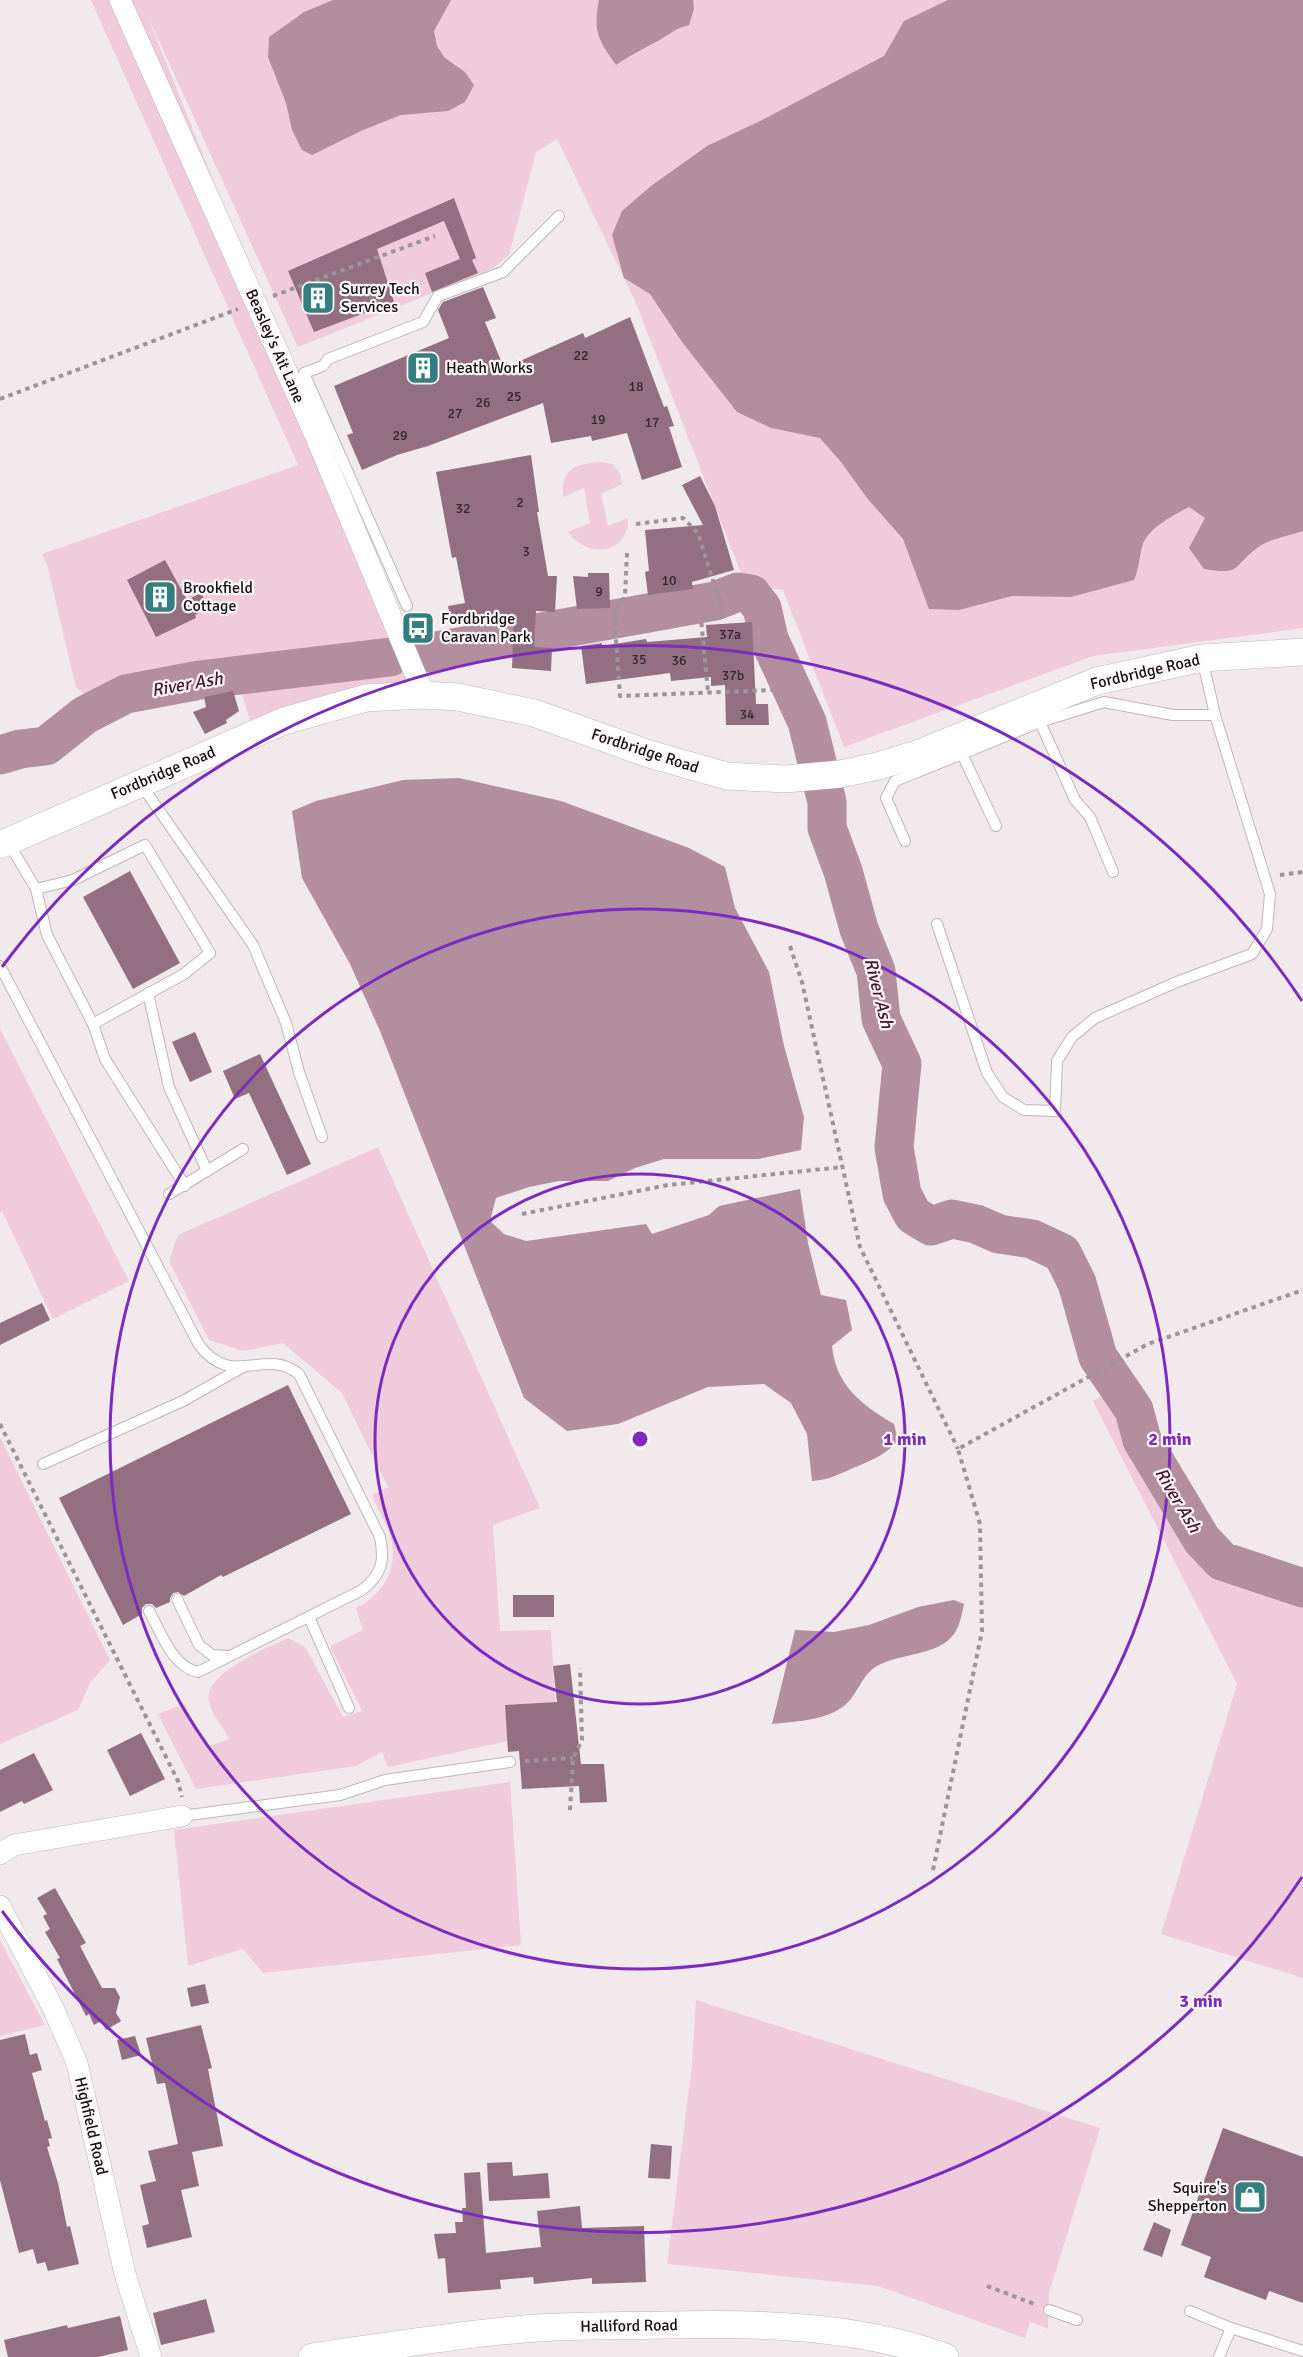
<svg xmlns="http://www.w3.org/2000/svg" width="1303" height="2357" viewBox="0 0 1303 2357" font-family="Signika,sans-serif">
  <rect width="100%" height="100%" fill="#f2e9ed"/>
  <!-- green -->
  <g fill="#efcbdc">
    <path d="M 91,0 L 1303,0 L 1303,628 L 1093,656 L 844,747 L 783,590 L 746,586 L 635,301 L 557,139 L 536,152 L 509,255 L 492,269 L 298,347 L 145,10 L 316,437 L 418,682 L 252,727 L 240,687 L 134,703 L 110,719 L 76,687 L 47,565 L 42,554 L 298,465 Z"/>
    <path d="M 600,462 L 613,464 L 620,474 L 622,484 L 601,494 L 608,526 L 628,518 C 629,555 587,559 568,532 L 590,523 L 584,488 L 563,497 C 561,469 574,464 600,462 Z"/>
    <path d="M 0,1029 L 129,1281 L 53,1319 L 2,1211 L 0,1212 Z"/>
    <path d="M 378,1147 L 540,1508 L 493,1525 L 500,1631 L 551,1630 L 555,1702 L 505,1705 L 508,1741 L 388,1767 L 382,1752 L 356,1766 L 196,1789 L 158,1714 L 184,1704 L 208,1747 L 229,1739 C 224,1728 212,1715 209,1702 C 202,1673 266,1649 288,1638 L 305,1647 L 343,1717 L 362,1711 L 330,1646 L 363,1630 L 356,1608 C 381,1596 397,1572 392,1543 C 389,1527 378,1510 372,1495 L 388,1487 L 342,1393 L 283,1343 L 243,1351 L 209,1340 L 169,1261 L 178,1235 Z"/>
    <path d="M 1118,1386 L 1134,1410 L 1142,1440 L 1202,1540 L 1222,1561 L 1303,1588 L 1303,1978 L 1161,1934 L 1237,1684 L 1093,1401 Z"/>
    <path d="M 0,1437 L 110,1660 L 90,1683 L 78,1710 L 0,1744 Z"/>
    <path d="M 510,1782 L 521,1945 L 263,1973 L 243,1949 L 188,1966 L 174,1830 Z"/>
    <path d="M 0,1940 L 45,2025 L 0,2036 Z"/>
    <path d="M 696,2000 L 1100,2128 L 1049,2293 L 1048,2329 L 1030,2322 L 1025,2338 L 878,2286 L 667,2264 L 692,2064 Z"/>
  </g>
  <!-- water -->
  <g fill="#b28e9f">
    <path d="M 333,0 L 451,0 L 434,31 L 437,46 L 445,58 L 465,72 L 474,85 L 465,102 L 448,111 L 401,115 L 363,130 L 312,155 L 302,150 L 292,130 L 286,103 L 268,57 L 269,37 L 304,12 Z"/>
    <path d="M 599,0 L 693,0 L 694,9 L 689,25 C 673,29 668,36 654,43 C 641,50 629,56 616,65 C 598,40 593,31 599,0 Z"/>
    <path d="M 948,0 L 1303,0 L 1303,531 C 1289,536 1268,539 1257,548 C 1231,568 1242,575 1204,569 L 1189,548 L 1205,518 L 1189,507 C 1174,515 1146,529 1142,547 C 1139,559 1139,568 1134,580 L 1071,597 L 1012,596 L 959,610 L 929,609 L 903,539 L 867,498 L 841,462 L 820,438 L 771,428 L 737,412 L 682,342 L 650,294 L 624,278 L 612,235 L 622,211 L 651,186 L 707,146 L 760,121 L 884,56 L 904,21 Z"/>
    <path d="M 459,778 L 561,801 L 689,848 L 725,867 L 735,908 L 769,972 L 784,1046 L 804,1117 L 801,1150 L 758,1159 L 664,1159 L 635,1168 L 608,1181 L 559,1181 L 529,1187 L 496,1198 L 490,1221 L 504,1234 L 526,1241 L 646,1224 L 652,1234 L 709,1215 L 719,1206 L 800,1189 L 808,1243 L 821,1295 L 846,1300 L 852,1330 L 832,1346 C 836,1386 862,1405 894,1424 L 898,1440 C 887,1454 874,1459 858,1466 C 841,1473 830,1480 812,1481 L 807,1434 L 791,1403 L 764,1384 L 708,1387 L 618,1424 L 567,1431 L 524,1398 L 380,1031 L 350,964 L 302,878 L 292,811 L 316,801 L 403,780 Z"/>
    <path d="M 954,1600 L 964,1604 C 962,1613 960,1626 954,1634 C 938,1656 901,1653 879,1665 C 864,1672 860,1688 850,1700 C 832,1721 797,1721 772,1724 L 795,1630 L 834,1632 L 869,1625 L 918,1607 Z"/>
  </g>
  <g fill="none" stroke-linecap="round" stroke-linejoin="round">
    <!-- river -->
    <g stroke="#b28e9f" stroke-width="39">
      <path d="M 425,653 L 715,601 L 738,592 L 751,594 L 762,608 L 769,639 L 807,722 L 827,802 L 827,828 L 843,871 L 859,929 L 876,971 L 881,1019 L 902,1064 L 894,1147 L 902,1194 L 913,1215 L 931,1226 L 952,1219 L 976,1224 L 999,1234 L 1032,1239 L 1062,1253 L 1077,1283 L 1098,1357 L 1134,1410 L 1142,1440 L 1202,1540 L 1222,1561 L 1303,1588"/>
      <path d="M 0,755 L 20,749 L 46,746 L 85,715 L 126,694 L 200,680 L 390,657"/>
    </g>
  </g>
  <!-- building -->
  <g fill="#927081">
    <path d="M 454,198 L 476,258 L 472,260 L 478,273 L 432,292 L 425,273 L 460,259 L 444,221 L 377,249 L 394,302 L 314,332 L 288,271 Z"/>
    <path d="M 483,287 L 496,318 L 485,322 L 504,368 L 583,333 L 585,338 L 630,317 L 664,407 L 667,406 L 674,426 L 669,427 L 682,467 L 642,480 L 627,433 L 592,441 L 591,436 L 551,443 L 543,403 L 428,446 L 397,455 L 362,470 L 347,435 L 353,433 L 334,386 L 449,338 L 438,310 L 443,302 Z"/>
    <path d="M 531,455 L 539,512 L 537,512 L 548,576 L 557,576 L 555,612 L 536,611 L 534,647 L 552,648 L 551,671 L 512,668 L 514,614 L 452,626 L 448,606 L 465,603 L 456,557 L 452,558 L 436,472 Z"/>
    <path d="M 700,476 L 715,506 L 734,570 L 692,582 L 693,589 L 648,595 L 645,572 L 649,571 L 645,530 L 703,525 L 682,485 Z"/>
    <path d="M 165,560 L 187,600 L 201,593 L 209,608 L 195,615 L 196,618 L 156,637 L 127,580 Z"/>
    <path d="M 588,573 L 609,573 L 610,608 L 577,609 L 573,576 L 588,577 Z"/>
    <path d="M 752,622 L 756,704 L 768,704 L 769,725 L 726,725 L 725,685 L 711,686 L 711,677 L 671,681 L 670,673 L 586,684 L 581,646 L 602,643 L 602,646 L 646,639 L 647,642 L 707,637 L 706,625 Z"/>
    <path d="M 233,691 L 239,711 L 226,720 L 227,723 L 205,734 L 193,712 L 206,707 L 204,697 Z"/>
    <path d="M 130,871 L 180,963 L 133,989 L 83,897 Z"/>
    <path d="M 195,1032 L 212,1072 L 190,1082 L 172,1042 Z"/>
    <path d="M 260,1054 L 311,1164 L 287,1175 L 249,1093 L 235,1099 L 223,1071 Z"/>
    <path d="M 42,1303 L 50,1320 L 0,1345 L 0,1323 Z"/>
    <path d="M 288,1385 L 351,1514 L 223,1577 L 221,1575 L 184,1596 L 178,1592 L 173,1593 L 170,1598 L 170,1602 L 156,1608 L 152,1604 L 146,1604 L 142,1608 L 142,1614 L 123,1625 L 59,1498 Z"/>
    <rect x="513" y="1595" width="41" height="22"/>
    <path d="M 570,1664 L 581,1764 L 604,1764 L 607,1802 L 580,1803 L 579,1786 L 522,1789 L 519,1751 L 508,1752 L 505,1705 L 557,1702 L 553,1666 Z"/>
    <path d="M 141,1733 L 165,1779 L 130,1796 L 107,1750 Z"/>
    <path d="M 34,1753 L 53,1790 L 24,1804 L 22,1801 L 0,1812 L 0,1770 Z"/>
    <path d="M 55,1888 L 86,1943 L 80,1946 L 102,1988 L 115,1988 L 120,1997 L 116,2013 L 121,2021 L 106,2030 L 101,2021 L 94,2025 L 89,2014 L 86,2016 L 57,1959 L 60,1958 L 45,1932 L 50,1929 L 43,1916 L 47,1914 L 37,1898 Z"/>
    <path d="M 205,1984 L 209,2003 L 191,2007 L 187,1988 Z"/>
    <path d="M 201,2025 L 212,2068 L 208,2069 L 223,2146 L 192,2152 L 199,2186 L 181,2190 L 192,2237 L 147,2248 L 142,2226 L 149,2224 L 140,2185 L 156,2181 L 148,2151 L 178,2144 L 165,2083 L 157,2084 L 146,2038 Z"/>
    <path d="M 25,2034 L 30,2055 L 37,2053 L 42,2070 L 32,2073 L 45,2121 L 47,2120 L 52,2138 L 48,2139 L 50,2146 L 47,2147 L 58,2183 L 67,2227 L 70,2226 L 79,2264 L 48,2271 L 45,2262 L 37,2264 L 33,2249 L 19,2253 L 0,2180 L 0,2040 Z"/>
    <path d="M 135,2036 L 141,2055 L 122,2060 L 117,2040 Z"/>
    <path d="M 1223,2128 L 1303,2157 L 1303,2303 L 1269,2291 L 1266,2300 L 1204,2277 L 1211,2257 L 1181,2245 Z"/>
    <path d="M 651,2144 L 672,2146 L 670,2179 L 648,2178 Z"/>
    <path d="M 512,2162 L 513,2176 L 548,2173 L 550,2198 L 489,2201 L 487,2163 Z"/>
    <path d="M 480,2172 L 486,2253 L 541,2247 L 537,2211 L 580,2206 L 582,2228 L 644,2226 L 646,2282 L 592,2284 L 592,2278 L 534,2284 L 533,2277 L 500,2280 L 501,2289 L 448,2293 L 445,2258 L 438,2259 L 434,2234 L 456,2233 L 455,2222 L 463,2222 L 462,2208 L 466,2208 L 464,2173 Z"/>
    <path d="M 1154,2222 L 1171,2230 L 1162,2257 L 1143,2250 Z"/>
    <path d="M 206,2299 L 215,2332 L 161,2345 L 153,2313 Z"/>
    <path d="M 120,2316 L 128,2350 L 98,2357 L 8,2357 L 4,2340 L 67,2325 L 68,2328 Z"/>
  </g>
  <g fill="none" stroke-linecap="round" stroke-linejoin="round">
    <!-- service casing -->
    <g stroke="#beb6b9" stroke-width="12">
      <g id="service">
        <path d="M 407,606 L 304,373 L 323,366 L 328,359 L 423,322 L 438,296 L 503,272 L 559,216"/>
        <path d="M 1040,722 L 1075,800 L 1090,817 L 1113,872"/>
        <path d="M 140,783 L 253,945 L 286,1023 L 299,1072 L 322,1137"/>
        <path d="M 996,826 L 962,754 L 1040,722 L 1104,702 L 1173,715 L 1215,715"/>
        <path d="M 905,841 L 886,798 L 895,781 L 962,754 L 960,750"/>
        <path d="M 8,842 L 36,889 L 47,935 L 93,1024 L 105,1059 L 185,1186"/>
        <path d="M 36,889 L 73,880 L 145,845 L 210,953 L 184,974 L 93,1024"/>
        <path d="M 937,924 L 987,1073 L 1003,1097 L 1024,1110 L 1055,1111 L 1057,1061 L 1072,1037 L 1095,1018 L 1179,981 L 1252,954 L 1267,929 L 1270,894 L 1215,715 L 1202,658"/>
        <path d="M 0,966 L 199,1345 C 234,1390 264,1346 299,1374 L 380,1537 C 385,1562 382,1574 362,1590 L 198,1672 C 172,1667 161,1632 149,1611"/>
        <path d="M 148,993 L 169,1087 L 207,1171"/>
        <path d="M 169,1194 L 243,1149"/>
        <path d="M 43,1464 L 183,1401 L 243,1367"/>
        <path d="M 177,1599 L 199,1645 L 212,1655 L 229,1656"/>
        <path d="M 309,1617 L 349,1708"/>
        <path d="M 182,1816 L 340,1795 L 385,1780 L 510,1762"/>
        <path d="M 1049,2310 L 1077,2320"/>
        <path d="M 1190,2311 L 1231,2328"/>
        <path d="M 1219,2357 L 1231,2328 L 1303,2351"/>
      </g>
    </g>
    <!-- minor casing -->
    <g stroke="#beb6b9" stroke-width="22">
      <g id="minor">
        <path d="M 120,0 L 316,437 L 424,695"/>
        <path d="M 0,1854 L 14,1845 L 182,1816"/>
        <path d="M 0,1906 L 53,2008 L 77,2063 L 125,2274 L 151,2357"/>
      </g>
    </g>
    <!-- tertiary casing -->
    <g stroke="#beb6b9" stroke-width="28">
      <g id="tertiary">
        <path d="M 0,845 L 284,721 L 366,698 L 424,695 L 458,697 L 534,713 L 649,754 L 727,776 L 785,779 L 840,774 L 878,766 L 917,754 L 1097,681 L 1202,658 L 1303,652"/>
        <path d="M 312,2357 C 382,2347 453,2335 524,2329 C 571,2325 619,2326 666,2325 C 759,2323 857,2325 945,2357"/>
      </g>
    </g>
    <!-- path -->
    <g stroke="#9b9597" stroke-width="4" stroke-dasharray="4.5 4.5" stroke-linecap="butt">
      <path d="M 273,296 L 435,236"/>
      <path d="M 0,399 L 238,309"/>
      <path d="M 636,524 L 683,518 L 698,533 L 721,606 L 722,616 L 701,619 L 708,692"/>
      <path d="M 627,553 L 625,596 L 614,612 L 620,696 L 772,690"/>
      <path d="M 1280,875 L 1303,872"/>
      <path d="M 790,946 L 802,982 L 860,1247 L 958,1449"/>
      <path d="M 522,1214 L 668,1185 L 843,1167"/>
      <path d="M 0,1424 L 178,1781 L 182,1797"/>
      <path d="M 525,1761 L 573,1758"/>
      <path d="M 570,1810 L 573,1758 L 582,1740 L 580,1668"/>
      <path d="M 933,1870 L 982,1631 L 980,1524 L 958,1449 L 1148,1344 L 1303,1290"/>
      <path d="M 987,2286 L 1037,2305"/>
    </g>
    <!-- service -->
    <use href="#service" stroke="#fff" stroke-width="10"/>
    <!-- minor -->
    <use href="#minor" stroke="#fff" stroke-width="21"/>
    <!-- tertiary -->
    <use href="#tertiary" stroke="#fff" stroke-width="27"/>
  </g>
  <!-- distance rings -->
  <g fill="none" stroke="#7b2cbf" stroke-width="3">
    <circle cx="640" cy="1439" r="265"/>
    <circle cx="640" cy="1439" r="530"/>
    <path d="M1302 1877A794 794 0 0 1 2 1911M2 967A794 794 0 0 1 1302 1001"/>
  </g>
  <!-- icons -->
  <defs>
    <g id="building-square" transform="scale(1.725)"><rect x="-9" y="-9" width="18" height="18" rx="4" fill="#357e80" stroke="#fff7fa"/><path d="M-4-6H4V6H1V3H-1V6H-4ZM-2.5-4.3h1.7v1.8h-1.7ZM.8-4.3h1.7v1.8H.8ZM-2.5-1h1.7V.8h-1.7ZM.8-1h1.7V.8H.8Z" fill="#fff"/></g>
    <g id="bus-square" transform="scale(1.725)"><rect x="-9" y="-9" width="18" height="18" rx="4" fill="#357e80" stroke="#fff7fa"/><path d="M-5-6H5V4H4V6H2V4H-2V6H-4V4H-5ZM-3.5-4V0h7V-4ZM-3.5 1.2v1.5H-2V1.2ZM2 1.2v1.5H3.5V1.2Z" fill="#fff"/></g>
    <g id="shop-square" transform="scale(1.725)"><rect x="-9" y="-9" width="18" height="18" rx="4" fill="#357e80" stroke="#fff7fa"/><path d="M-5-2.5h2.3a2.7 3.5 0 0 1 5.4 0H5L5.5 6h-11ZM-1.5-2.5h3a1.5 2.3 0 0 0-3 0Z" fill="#fff"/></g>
  </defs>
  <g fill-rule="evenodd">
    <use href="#building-square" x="318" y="298"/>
    <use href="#building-square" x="423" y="368"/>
    <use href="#building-square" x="160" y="597"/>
    <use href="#bus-square" x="418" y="628"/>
    <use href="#shop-square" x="1250" y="2197"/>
  </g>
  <g text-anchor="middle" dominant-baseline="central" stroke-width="4.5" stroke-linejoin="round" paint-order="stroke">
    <!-- number labels -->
    <g font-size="14" fill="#32282d">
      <text x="581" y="355">22</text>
      <text x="636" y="386">18</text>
      <text x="514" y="396">25</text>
      <text x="483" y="402">26</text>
      <text x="455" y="413">27</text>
      <text x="598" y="419">19</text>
      <text x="652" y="422">17</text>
      <text x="400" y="435">29</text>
      <text x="520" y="502">2</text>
      <text x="463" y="508">32</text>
      <text x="526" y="551">3</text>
      <text x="669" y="580">10</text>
      <text x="599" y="591">9</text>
      <text x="730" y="634">37a</text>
      <text x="639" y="659">35</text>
      <text x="679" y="660">36</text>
      <text x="733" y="675">37b</text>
      <text x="747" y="714">34</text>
    </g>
    <!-- poi labels -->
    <g font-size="16" fill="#121011" stroke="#fff7fa" text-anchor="start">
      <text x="341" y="289">Surrey Tech<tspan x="341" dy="18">Services</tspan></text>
      <text x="446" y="368">Heath Works</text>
      <text x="183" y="588">Brookfield<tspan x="183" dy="18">Cottage</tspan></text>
      <text x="441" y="619">Fordbridge<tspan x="441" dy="18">Caravan Park</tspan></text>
      <text x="1227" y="2188" text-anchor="end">Squire's<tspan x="1227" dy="18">Shepperton</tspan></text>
    </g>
    <!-- street labels -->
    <g font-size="16" fill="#121011" stroke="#fff7fa">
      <text transform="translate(275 346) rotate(66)">Beasley's Ait Lane</text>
      <text transform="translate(1145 672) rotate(-13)">Fordbridge Road</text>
      <text transform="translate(645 751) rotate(18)">Fordbridge Road</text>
      <text transform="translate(163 773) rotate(-23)">Fordbridge Road</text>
      <text transform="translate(91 2126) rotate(77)">Highfield Road</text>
      <text transform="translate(629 2326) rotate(-1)">Halliford Road</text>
    </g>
    <!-- water labels -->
    <g font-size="18" font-style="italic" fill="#461832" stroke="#fff7fa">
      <text transform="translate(187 684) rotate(-10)">River Ash</text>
      <text transform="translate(879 993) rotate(76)">River Ash</text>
      <text transform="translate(1178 1500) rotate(59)">River Ash</text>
    </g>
  </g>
  <circle cx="640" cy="1439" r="9" fill="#7b2cbf" stroke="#fff7fa" stroke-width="3"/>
  <g font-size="18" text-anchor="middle" font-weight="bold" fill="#7b2cbf" stroke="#fff7fa" stroke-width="4.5" stroke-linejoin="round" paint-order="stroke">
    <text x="905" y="1445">1 min</text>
    <text x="1170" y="1445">2 min</text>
    <text x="1201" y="2007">3 min</text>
  </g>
</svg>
